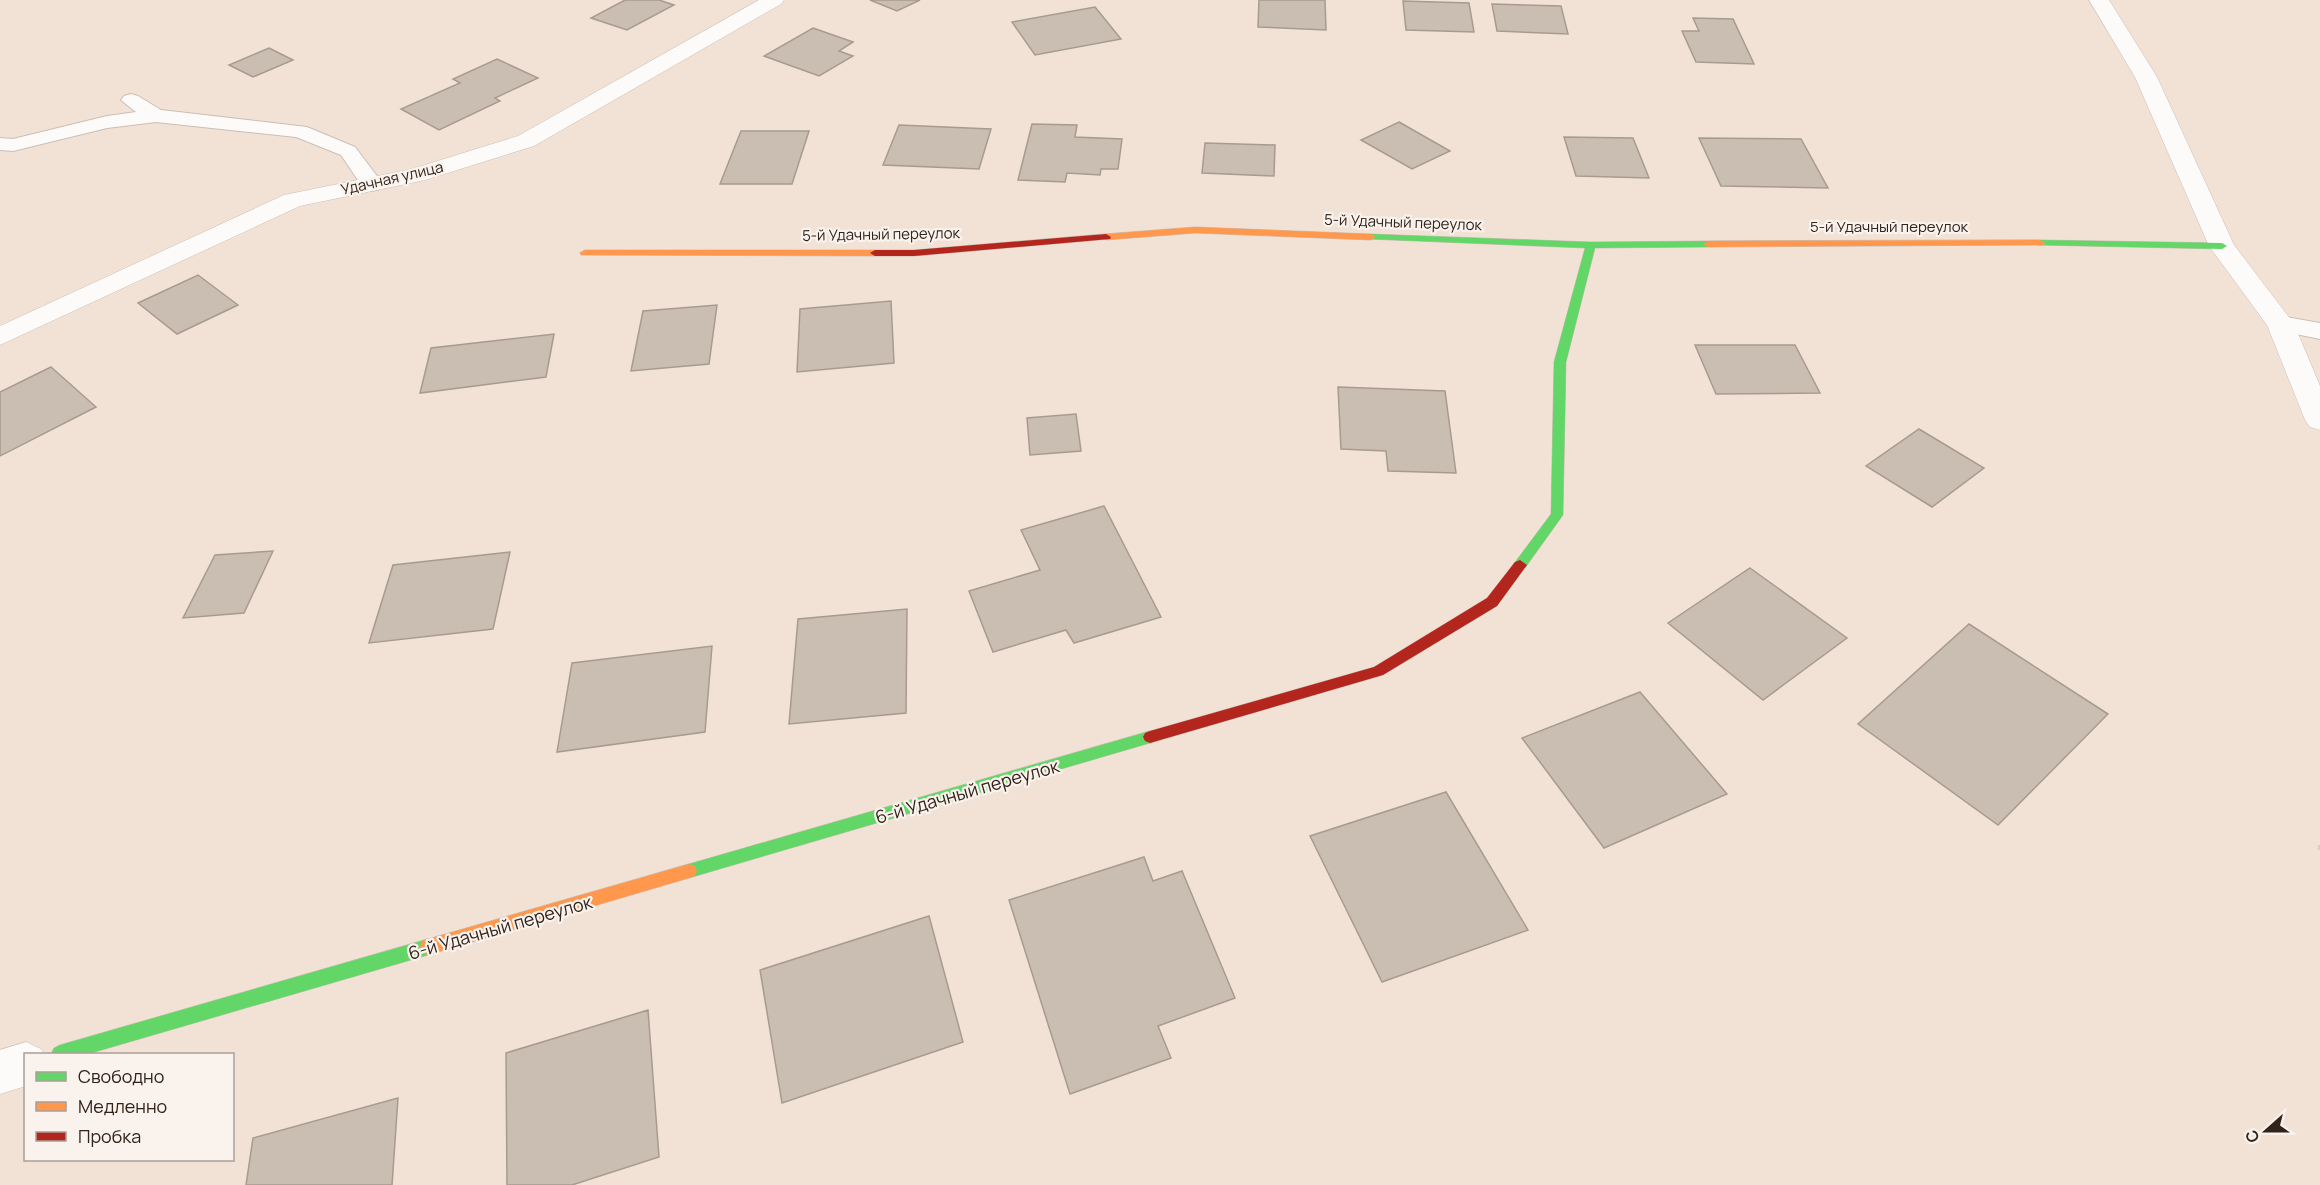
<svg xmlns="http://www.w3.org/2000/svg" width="2320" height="1185" viewBox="0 0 2320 1185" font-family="Manrope,sans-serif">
  <rect width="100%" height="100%" fill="#f2e2d6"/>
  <!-- building -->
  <g fill="#cabeb2" stroke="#a79b90" stroke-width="1.5">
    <path d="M 625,0 L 659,0 L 674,5 L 627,30 L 591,18 Z"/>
    <path d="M 870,0 L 920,0 L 897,11 Z"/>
    <path d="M 1259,0 L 1325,0 L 1326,30 L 1258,27 Z"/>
    <path d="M 1403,1 L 1469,3 L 1474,32 L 1406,30 Z"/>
    <path d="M 1492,4 L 1561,6 L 1568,34 L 1497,31 Z"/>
    <path d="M 1095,7 L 1121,39 L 1035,55 L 1012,22 Z"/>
    <path d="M 1693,18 L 1733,19 L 1754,64 L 1696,62 L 1682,31 L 1699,31 Z"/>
    <path d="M 813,28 L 853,42 L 839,51 L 853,56 L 819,76 L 764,56 Z"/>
    <path d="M 269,48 L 293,60 L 253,77 L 229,65 Z"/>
    <path d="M 497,59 L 538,78 L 495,98 L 500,101 L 439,130 L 401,109 L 460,83 L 453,79 Z"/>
    <path d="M 1399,122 L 1450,151 L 1412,169 L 1361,140 Z"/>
    <path d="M 1032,124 L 1077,125 L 1075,137 L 1122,139 L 1118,169 L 1101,169 L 1100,175 L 1067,173 L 1065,182 L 1018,180 Z"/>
    <path d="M 899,125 L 991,129 L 979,169 L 883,165 Z"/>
    <path d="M 741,131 L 809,131 L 792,184 L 720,184 Z"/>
    <path d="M 1564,137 L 1633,138 L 1649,178 L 1576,176 Z"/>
    <path d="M 1699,138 L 1801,139 L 1828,188 L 1721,186 Z"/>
    <path d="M 1205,143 L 1275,145 L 1274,176 L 1202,173 Z"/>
    <path d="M 198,275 L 238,305 L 177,334 L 138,303 Z"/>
    <path d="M 891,301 L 894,363 L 797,372 L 800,309 Z"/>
    <path d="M 717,305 L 709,364 L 631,371 L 643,311 Z"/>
    <path d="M 554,334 L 546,377 L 420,393 L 431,348 Z"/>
    <path d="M 1695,345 L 1795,345 L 1820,393 L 1716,394 Z"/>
    <path d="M 51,367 L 96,407 L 0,456 L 0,392 Z"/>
    <path d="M 1338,387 L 1445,391 L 1456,473 L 1388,471 L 1386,451 L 1341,449 Z"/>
    <path d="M 1076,414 L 1081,451 L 1030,455 L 1027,418 Z"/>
    <path d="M 1919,429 L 1984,468 L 1932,507 L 1866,466 Z"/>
    <path d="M 1104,506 L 1161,617 L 1074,643 L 1066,630 L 993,652 L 969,591 L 1040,570 L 1021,530 Z"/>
    <path d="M 273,551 L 244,613 L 183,618 L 215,555 Z"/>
    <path d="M 510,552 L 493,629 L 369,643 L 393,565 Z"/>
    <path d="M 1750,568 L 1847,638 L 1763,700 L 1668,623 Z"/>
    <path d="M 907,609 L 906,713 L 789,724 L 798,619 Z"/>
    <path d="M 1969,624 L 2108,714 L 1998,825 L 1858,724 Z"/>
    <path d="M 712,646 L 705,732 L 557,752 L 572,663 Z"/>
    <path d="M 1640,692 L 1727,794 L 1604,848 L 1522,738 Z"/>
    <path d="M 1446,792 L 1528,930 L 1382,982 L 1310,836 Z"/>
    <path d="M 1144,857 L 1153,881 L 1182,871 L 1235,998 L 1158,1026 L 1171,1058 L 1070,1094 L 1009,900 Z"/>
    <path d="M 929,916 L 963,1042 L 782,1103 L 760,970 Z"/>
    <path d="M 648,1010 L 659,1157 L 572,1185 L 507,1185 L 506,1053 Z"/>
    <path d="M 398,1098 L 392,1185 L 246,1185 L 253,1138 Z"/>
  </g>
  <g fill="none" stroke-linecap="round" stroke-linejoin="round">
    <!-- lane casing -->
    <g stroke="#ccbeb4" stroke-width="2">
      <g id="lane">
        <path d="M 131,94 L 138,96 L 161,110 L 307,127 L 355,147 L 383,184 L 380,189 L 372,191 L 364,189 L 341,155 L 296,137 L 156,122 L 107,128 L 13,151 L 0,150 L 0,138 L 13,139 L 107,116 L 136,112 L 121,100 L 124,96 Z"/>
        <path d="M 2280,316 L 2320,323 L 2320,339 L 2271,329 L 2268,324 L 2271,319 Z"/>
      </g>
    </g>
    <!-- street casing -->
    <g stroke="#ccbeb4" stroke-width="1">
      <g id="street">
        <path d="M 759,0 L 784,0 L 781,4 L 534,146 L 425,180 L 300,206 L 0,345 L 0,326 L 284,195 L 412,169 L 518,136 Z"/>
        <path d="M 2089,0 L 2109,0 L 2157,77 L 2234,245 L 2294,324 L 2320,386 L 2320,430 L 2310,427 L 2305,420 L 2267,325 L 2209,246 L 2135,77 Z"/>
        <path d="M 26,1042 L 41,1049 L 44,1054 L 26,1054 L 26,1086 L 0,1094 L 0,1050 Z"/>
      </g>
    </g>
    <!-- fast casing -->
    <g stroke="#ccbeb4" stroke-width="1">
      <g id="fast">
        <path d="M 1371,234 L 1591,242 L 1708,241 L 1713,244 L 1708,247 L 1595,248 L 1566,362 L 1563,515 L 1525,568 L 1515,568 L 1513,565 L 1551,514 L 1554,362 L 1585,248 L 1367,239 L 1366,237 Z"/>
        <path d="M 2040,240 L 2222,243 L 2227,246 L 2222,249 L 2036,245 L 2035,243 Z"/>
        <path d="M 1150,731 L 1155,733 L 1157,737 L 1155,741 L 1150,743 L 689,878 L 683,876 L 681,871 L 683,866 L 689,864 Z"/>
        <path d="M 428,939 L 434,941 L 436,947 L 434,953 L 428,955 L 88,1054 L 51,1054 L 54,1048 L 60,1045 Z"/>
      </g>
    </g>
    <!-- slow casing -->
    <g stroke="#ccbeb4" stroke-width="1">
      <g id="slow">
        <path d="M 1195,227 L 1371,234 L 1376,237 L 1371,240 L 1195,233 L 1106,240 L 1101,237 L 1106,234 Z"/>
        <path d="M 2040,240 L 2045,243 L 2044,245 L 1708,247 L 1703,244 L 1708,241 Z"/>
        <path d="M 585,250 L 875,250 L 880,253 L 875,256 L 581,255 L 580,253 Z"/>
        <path d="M 689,864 L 695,866 L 697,871 L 695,876 L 689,878 L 428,955 L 422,953 L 420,947 L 422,941 L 428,939 Z"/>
      </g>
    </g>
    <!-- jam casing -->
    <g stroke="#ccbeb4" stroke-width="1">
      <g id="jam">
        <path d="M 1106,234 L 1111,237 L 1110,239 L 914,256 L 875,256 L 870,253 L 875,250 L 914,250 Z"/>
        <path d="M 1520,560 L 1527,565 L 1497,606 L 1383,675 L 1150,743 L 1145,741 L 1143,737 L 1145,733 L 1150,731 L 1374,667 L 1487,598 L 1515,562 Z"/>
      </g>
    </g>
    <!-- path -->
    <path stroke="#d4cfcc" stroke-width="4.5" stroke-dasharray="5 5" stroke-linecap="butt" d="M 2320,845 L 2320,853"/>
    <!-- lane -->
    <use href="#lane" fill="#fdfbf9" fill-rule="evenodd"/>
    <!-- street -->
    <use href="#street" fill="#fdfbf9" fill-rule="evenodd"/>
    <!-- fast -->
    <use href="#fast" fill="#63d668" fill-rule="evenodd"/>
    <!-- slow -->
    <use href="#slow" fill="#ff974d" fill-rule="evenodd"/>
    <!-- jam -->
    <use href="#jam" fill="#b3261e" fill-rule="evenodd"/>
  </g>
  <g text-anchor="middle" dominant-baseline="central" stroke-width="4.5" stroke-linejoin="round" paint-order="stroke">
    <!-- far-street labels -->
    <g font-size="15" fill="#31231a" stroke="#f9f2ed">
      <text transform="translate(392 178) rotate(-13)">Удачная улица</text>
      <text transform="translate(1403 222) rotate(2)">5-й Удачный переулок</text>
      <text x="1889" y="226">5-й Удачный переулок</text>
      <text transform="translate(881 234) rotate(-1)">5-й Удачный переулок</text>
    </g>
    <!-- street labels -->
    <g font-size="18" fill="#31231a" stroke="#f9f2ed">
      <text transform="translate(967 791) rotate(-16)">6-й Удачный переулок</text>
      <text transform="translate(500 927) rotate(-16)">6-й Удачный переулок</text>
    </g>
  </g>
  <!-- legend -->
  <rect x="24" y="1053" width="210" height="108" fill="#f9f2ed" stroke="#a99f99" stroke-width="1.5"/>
  <rect x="36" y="1072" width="30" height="9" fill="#63d668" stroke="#a99f99" stroke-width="1.5"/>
  <text x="78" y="1083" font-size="18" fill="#31231a">Свободно</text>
  <rect x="36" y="1102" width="30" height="9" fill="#ff974d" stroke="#a99f99" stroke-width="1.5"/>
  <text x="78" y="1113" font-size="18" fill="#31231a">Медленно</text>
  <rect x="36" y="1132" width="30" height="9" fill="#b3261e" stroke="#a99f99" stroke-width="1.5"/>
  <text x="78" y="1143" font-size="18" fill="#31231a">Пробка</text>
  <!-- north arrow -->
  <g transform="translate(2266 1131) rotate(249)" stroke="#f9f2ed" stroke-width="4.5" paint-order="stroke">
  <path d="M0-4.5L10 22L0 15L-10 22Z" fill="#31231a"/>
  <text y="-9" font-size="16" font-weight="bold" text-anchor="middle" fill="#31231a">С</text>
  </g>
</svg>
